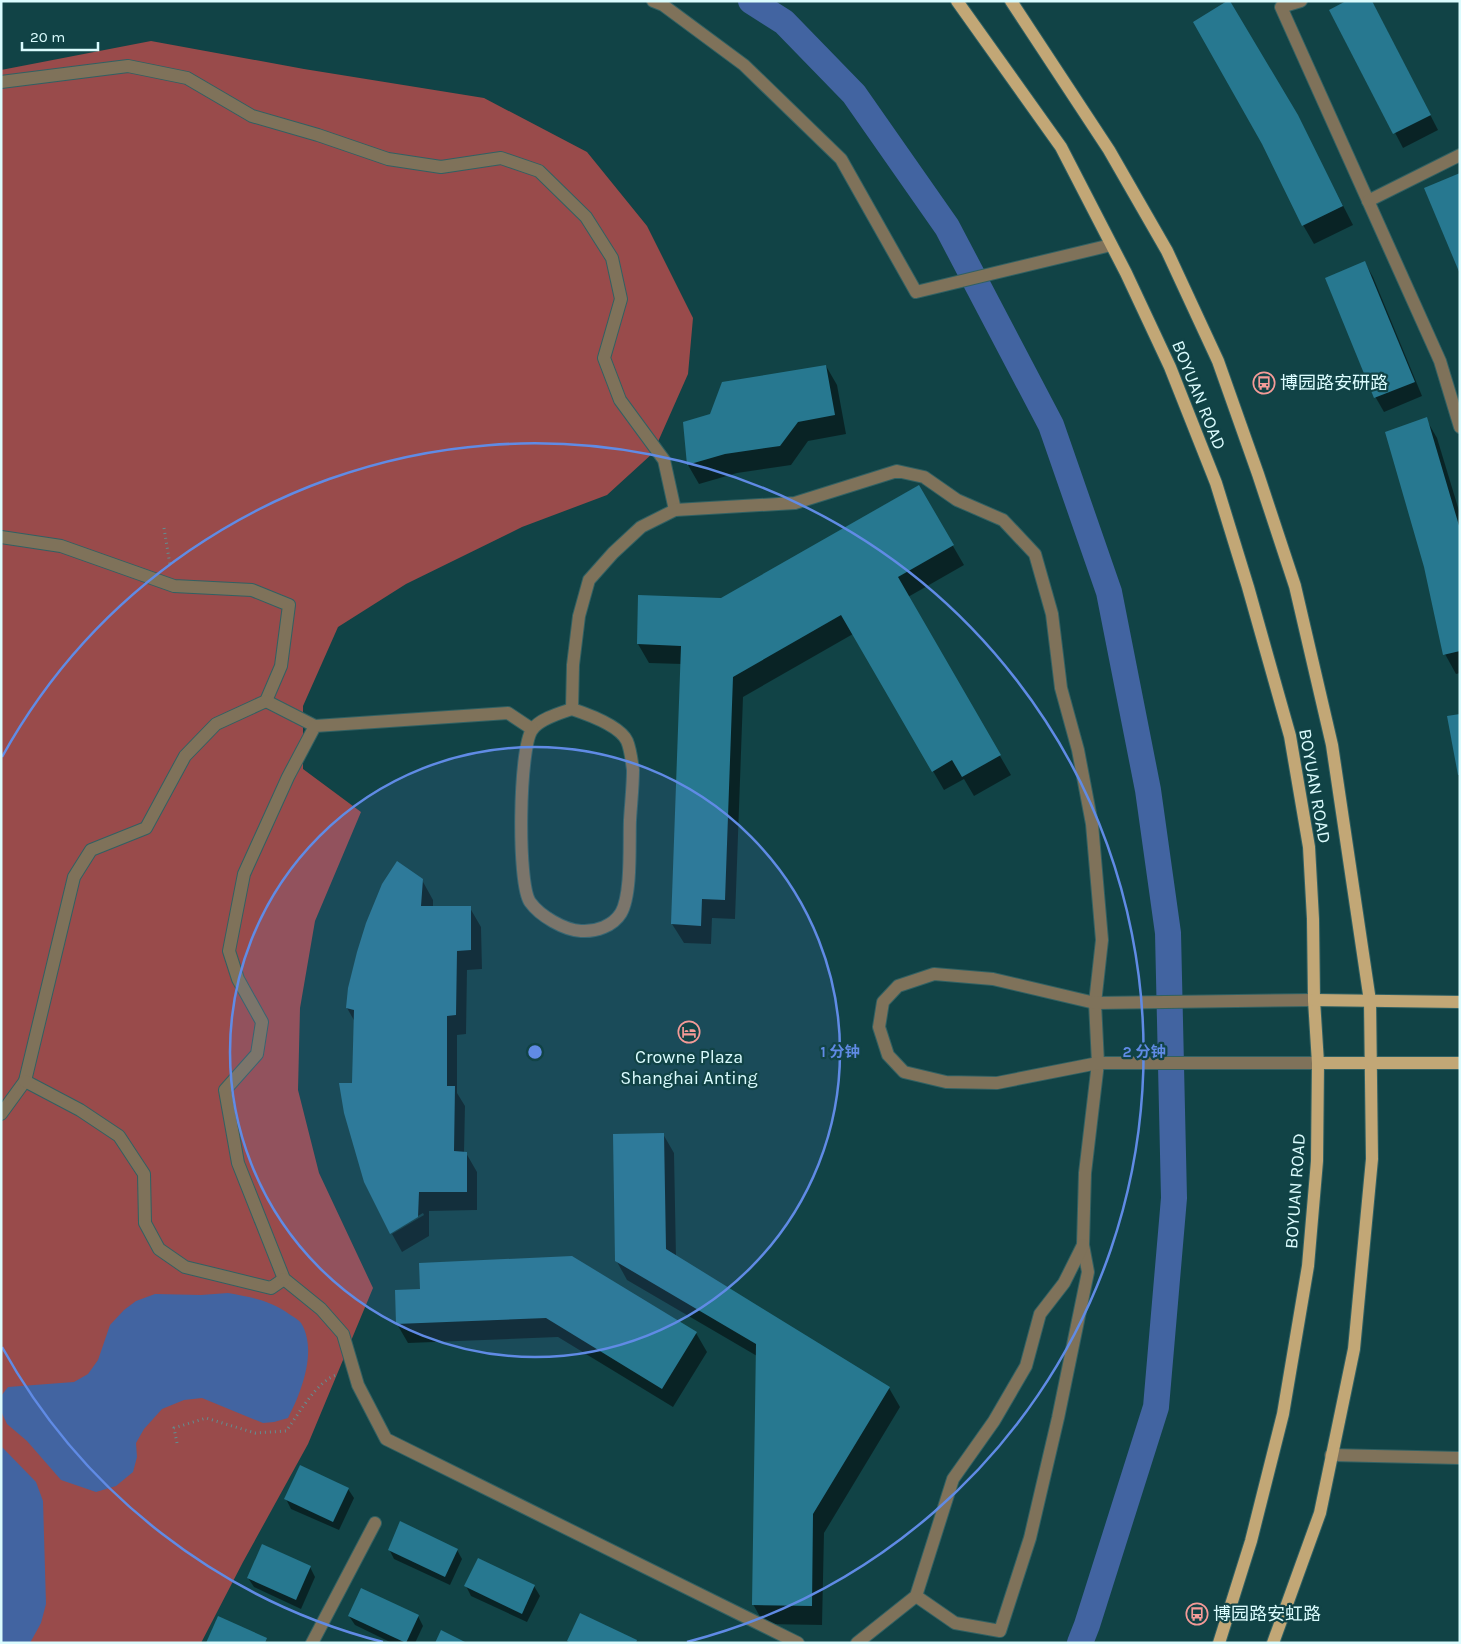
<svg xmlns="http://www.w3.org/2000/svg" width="1461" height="1644" viewBox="0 0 1461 1644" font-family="Karla,'Noto Sans SC',sans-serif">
  <rect width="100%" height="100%" fill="#114346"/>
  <!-- green -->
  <path fill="#994b4b" d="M 151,41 L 304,69 L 484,98 L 587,152 L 647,226 L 693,318 L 688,374 L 653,453 L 607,495 L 522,527 L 406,584 L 338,627 L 303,706 L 303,769 L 361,812 L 315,921 L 300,1008 L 298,1090 L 319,1173 L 373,1288 L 308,1444 L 243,1562 L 201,1643 L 1,1643 L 1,70 Z"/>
  <!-- water -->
  <g fill="#4264a1">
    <path d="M 228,1293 C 250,1297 270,1300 289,1314 C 292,1316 298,1319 301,1323 C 318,1350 301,1393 288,1418 L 274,1422 L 263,1423 L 202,1398 L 184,1400 L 162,1409 L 144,1429 L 136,1443 L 137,1457 L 133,1472 L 116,1486 L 96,1492 L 61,1480 L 27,1441 L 7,1424 L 1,1411 L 1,1396 L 8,1387 L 74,1382 L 88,1374 L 98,1360 L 110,1325 L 124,1310 L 136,1301 L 155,1294 L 201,1295 Z"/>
    <path d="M 1,1446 L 36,1482 L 43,1501 L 46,1604 L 41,1623 L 30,1643 L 1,1643 Z"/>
  </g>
  <!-- shadow -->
  <g fill="#0007">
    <path d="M 1374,6 L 1438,130 L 1403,148 L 1331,10 Z"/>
    <path d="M 1297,116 L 1353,225 L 1314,244 L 1303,225 Z"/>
    <path d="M 1365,263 L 1373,277 L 1422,396 L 1384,412 L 1376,398 L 1327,279 Z"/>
    <path d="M 826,366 L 837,385 L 846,434 L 808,441 L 791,465 L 737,473 L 699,484 L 688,465 Z"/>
    <path d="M 1426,419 L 1437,438 L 1460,514 L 1460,673 L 1456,674 L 1445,654 Z"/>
    <path d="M 918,486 L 964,565 L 908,597 L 1011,775 L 974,796 L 964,779 L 944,790 L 853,634 L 743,697 L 735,919 L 712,918 L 711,944 L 684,943 L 672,924 L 682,664 L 649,663 L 638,644 L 721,600 Z"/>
    <path d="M 422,880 L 433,900 L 433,907 L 470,908 L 481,927 L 482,969 L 467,970 L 466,1034 L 457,1035 L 457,1093 L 465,1106 L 464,1153 L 466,1153 L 477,1172 L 477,1210 L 429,1211 L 429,1236 L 402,1252 L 392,1234 L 424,1215 L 423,1213 L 391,1232 L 353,1084 L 355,1022 L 347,1008 Z"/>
    <path d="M 663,1134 L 674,1153 L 676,1257 L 889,1388 L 900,1407 L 824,1533 L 822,1625 L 764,1624 L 753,1604 L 757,1356 L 627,1280 L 616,1260 Z"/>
    <path d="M 396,1292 L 696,1333 L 707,1352 L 673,1407 L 558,1337 L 408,1343 L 397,1324 Z"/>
    <path d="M 348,1489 L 354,1498 L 339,1530 L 291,1509 L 286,1499 Z"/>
    <path d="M 389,1549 L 457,1550 L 462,1559 L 450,1585 L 394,1559 Z"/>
    <path d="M 310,1567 L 315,1577 L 301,1609 L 254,1587 L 248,1578 Z"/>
    <path d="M 466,1586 L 534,1586 L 540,1596 L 527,1622 L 471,1596 Z"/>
    <path d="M 349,1616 L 418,1616 L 423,1626 L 415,1643 L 392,1643 L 355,1625 Z"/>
  </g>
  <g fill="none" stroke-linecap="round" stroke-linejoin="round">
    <!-- canal -->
    <path stroke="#4264a1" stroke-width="26" d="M 751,1 L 784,22 L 854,94 L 947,227 L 1051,425 L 1109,592 L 1148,790 L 1168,933 L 1174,1198 L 1156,1407 L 1087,1625 L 1080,1643"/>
  </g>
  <!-- building -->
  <g fill="#277890">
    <path d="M 1227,1 L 1230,1 L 1298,115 L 1343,206 L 1302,226 L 1262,144 L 1193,22 Z"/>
    <path d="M 1346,1 L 1372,1 L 1431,115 L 1393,134 L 1329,10 Z"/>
    <path d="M 1460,173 L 1460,274 L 1424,188 Z"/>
    <path d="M 1365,261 L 1415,382 L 1374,398 L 1325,278 Z"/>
    <path d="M 826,365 L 835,415 L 798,422 L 780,446 L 725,454 L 687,465 L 683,422 L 710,414 L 722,382 Z"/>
    <path d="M 1427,417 L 1460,529 L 1460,651 L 1443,655 L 1424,567 L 1385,432 Z"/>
    <path d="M 919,485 L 954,545 L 898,577 L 1001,755 L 962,777 L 952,760 L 932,772 L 841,615 L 733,677 L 725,900 L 702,899 L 701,926 L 671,924 L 681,646 L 637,644 L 638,595 L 721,598 Z"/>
    <path d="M 1460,714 L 1460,775 L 1458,775 L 1447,716 Z"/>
    <path d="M 397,861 L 423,879 L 421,906 L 471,906 L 471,950 L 457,951 L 456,1015 L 447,1016 L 447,1086 L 455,1086 L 454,1151 L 467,1152 L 467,1192 L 419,1192 L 418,1217 L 390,1234 L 364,1182 L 344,1113 L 339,1083 L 352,1083 L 354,1010 L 346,1008 L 348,988 L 357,952 L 366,923 L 382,884 Z"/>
    <path d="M 664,1133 L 666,1249 L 890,1387 L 813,1514 L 812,1606 L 752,1605 L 756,1344 L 615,1261 L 613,1134 Z"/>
    <path d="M 572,1256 L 697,1332 L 662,1389 L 546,1318 L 396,1324 L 395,1290 L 420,1289 L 419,1263 Z"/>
    <path d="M 300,1465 L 349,1488 L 333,1522 L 284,1499 Z"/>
    <path d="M 400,1521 L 458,1549 L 445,1577 L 388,1550 Z"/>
    <path d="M 262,1544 L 311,1566 L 296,1600 L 247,1578 Z"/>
    <path d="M 478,1558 L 535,1585 L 522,1614 L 464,1586 Z"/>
    <path d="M 361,1588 L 419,1615 L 406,1643 L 348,1616 Z"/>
    <path d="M 580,1613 L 637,1640 L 636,1643 L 571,1643 L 567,1641 Z"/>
    <path d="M 218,1616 L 267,1638 L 265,1643 L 206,1643 Z"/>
    <path d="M 441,1630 L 467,1643 L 435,1643 Z"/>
  </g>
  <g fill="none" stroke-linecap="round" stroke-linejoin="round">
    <!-- minor casing -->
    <g stroke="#316163" stroke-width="14">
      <g id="minor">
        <path d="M 653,1 L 663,5 L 744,65 L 841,159 L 916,292 L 1111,245"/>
        <path d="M 1301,1 L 1281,7 L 1440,361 L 1460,427"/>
        <path d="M 1,82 L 128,66 L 187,78 L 252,116 L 318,135 L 388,159 L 441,167 L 501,158 L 539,171 L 586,217 L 612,258 L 621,299 L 604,358 L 620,400 L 664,460 L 675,510"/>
        <path d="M 1368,201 L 1460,155"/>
        <path d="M 1,537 L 61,546 L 174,586 L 252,590 L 289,605 L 281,666 L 266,701 L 216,724 L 185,756 L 146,828 L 91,850 L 74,877 L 25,1081 L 1,1114"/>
        <path d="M 266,701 L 315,726"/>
        <path d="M 572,709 C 587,714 620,726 627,741 C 630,748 632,762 633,770 C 633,786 631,803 630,820 C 629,843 632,894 621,913 C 613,926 596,932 581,931 C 564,930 540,916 530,902 C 517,883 519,748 532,730 C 539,719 560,713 572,709 L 573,665 L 579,616 L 589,580 L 613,553 L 641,527 L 675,510 L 795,503 L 897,471 L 924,477 L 957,500 L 1003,520 L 1035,554 L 1052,614 L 1061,688 L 1078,750 L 1092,824 L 1102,940 L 1095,1003 L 1098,1063 L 1085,1173 L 1083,1245 L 1088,1272 L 1058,1418 L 1030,1538 L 1000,1631 L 955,1623 L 916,1596"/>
        <path d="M 532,729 L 508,713 L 315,726 L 288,777 L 244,874 L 229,951 L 238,979 L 262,1022 L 257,1054 L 225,1090 L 238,1163 L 284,1279 L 321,1309 L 343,1334 L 358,1385 L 386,1439 L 798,1643"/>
        <path d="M 1314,1000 L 1095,1003 L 993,979 L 934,974 L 898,986 L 883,1002 L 879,1027 L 888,1055 L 904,1072 L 946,1082 L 997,1083 L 1098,1063 L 1318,1063"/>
        <path d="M 25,1081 L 80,1110 L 119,1136 L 144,1174 L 145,1223 L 159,1249 L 185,1267 L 271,1288 L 284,1279"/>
        <path d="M 1331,1455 L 1460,1458"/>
        <path d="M 312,1643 L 375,1523"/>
        <path d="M 857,1643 L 916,1596 L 953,1479 L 994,1421 L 1026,1366 L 1040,1314 L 1064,1283 L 1083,1245"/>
      </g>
    </g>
    <!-- major casing -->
    <g stroke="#316163" stroke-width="14">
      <g id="major">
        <path d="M 957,1 L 1061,147 L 1126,273 L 1170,367 L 1216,483 L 1248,587 L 1290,736 L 1309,847 L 1313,919 L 1314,1000 L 1318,1063 L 1317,1161 L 1308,1266 L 1283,1414 L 1251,1541 L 1219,1643"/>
        <path d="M 1011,1 L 1109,150 L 1167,251 L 1218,361 L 1258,474 L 1295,586 L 1332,745 L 1370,1001 L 1372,1159 L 1354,1349 L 1320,1513 L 1273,1643"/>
        <path d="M 1314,1000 L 1460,1002"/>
        <path d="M 1318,1063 L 1460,1063"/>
      </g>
    </g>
    <!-- path -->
    <g stroke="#628e90" stroke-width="3" stroke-dasharray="1 4" stroke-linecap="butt">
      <path d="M 164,528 L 170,565"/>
      <path d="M 177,1443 L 174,1428 L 206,1418 L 255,1433 L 286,1431 C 299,1414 316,1382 336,1375"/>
    </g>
    <!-- minor -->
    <use href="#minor" stroke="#7f725a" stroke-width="12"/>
    <!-- major -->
    <use href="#major" stroke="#c2a776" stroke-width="12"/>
  </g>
  <!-- distance rings -->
  <circle cx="535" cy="1052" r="305" fill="#608be5" fill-opacity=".12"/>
  <g fill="none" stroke="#608be5" stroke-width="2.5">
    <circle cx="535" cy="1052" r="305"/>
    <path d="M383 1642A609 609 0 0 1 2 1347M2 757A609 609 0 1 1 687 1642"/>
  </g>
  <!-- icons -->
  <defs>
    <g id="bus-ring" transform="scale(1.125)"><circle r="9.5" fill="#114346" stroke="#f59b98" stroke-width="1.5"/><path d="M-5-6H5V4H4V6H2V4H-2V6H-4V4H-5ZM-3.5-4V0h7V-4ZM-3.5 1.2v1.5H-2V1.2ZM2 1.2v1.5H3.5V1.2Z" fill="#f59b98"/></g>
    <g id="hotel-ring" transform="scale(1.125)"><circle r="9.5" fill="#114346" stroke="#f59b98" stroke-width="1.5"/><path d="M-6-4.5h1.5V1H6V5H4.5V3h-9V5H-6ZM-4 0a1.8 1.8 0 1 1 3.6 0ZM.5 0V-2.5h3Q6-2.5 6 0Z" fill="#f59b98"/></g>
  </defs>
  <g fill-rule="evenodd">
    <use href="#bus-ring" x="1264" y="383"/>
    <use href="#hotel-ring" x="689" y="1032"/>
    <use href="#bus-ring" x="1197" y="1614"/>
  </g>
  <g text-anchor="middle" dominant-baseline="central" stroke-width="4.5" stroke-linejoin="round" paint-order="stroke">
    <!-- poi labels -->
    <g font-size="18" fill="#dbfcfe" stroke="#114346" text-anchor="start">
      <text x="1280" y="383">博园路安研路</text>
      <text x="689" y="1057" text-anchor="middle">Crowne Plaza<tspan x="689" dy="21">Shanghai Anting</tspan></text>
      <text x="1213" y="1614">博园路安虹路</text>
    </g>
    <!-- street labels -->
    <g font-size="18" fill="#dbfcfe" stroke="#114346">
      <text transform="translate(1199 395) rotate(68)">BOYUAN ROAD</text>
      <text transform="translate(1315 786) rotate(80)">BOYUAN ROAD</text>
      <text transform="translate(1295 1191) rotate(-86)">BOYUAN ROAD</text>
    </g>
  </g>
  <circle cx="535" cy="1052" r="8" fill="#608be5" stroke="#114346" stroke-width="2.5"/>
  <g font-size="15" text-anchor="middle" font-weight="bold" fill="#608be5" stroke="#114346" stroke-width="4.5" stroke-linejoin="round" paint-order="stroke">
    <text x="840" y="1057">1 分钟</text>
    <text x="1144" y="1057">2 分钟</text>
  </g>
  <!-- border -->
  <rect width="1461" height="1644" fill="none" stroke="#dbfcfe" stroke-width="5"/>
  <!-- scale -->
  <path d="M22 42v8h76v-8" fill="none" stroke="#dbfcfe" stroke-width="2.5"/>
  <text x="30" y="42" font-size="15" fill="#dbfcfe" stroke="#114346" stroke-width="4" paint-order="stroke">20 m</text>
</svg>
